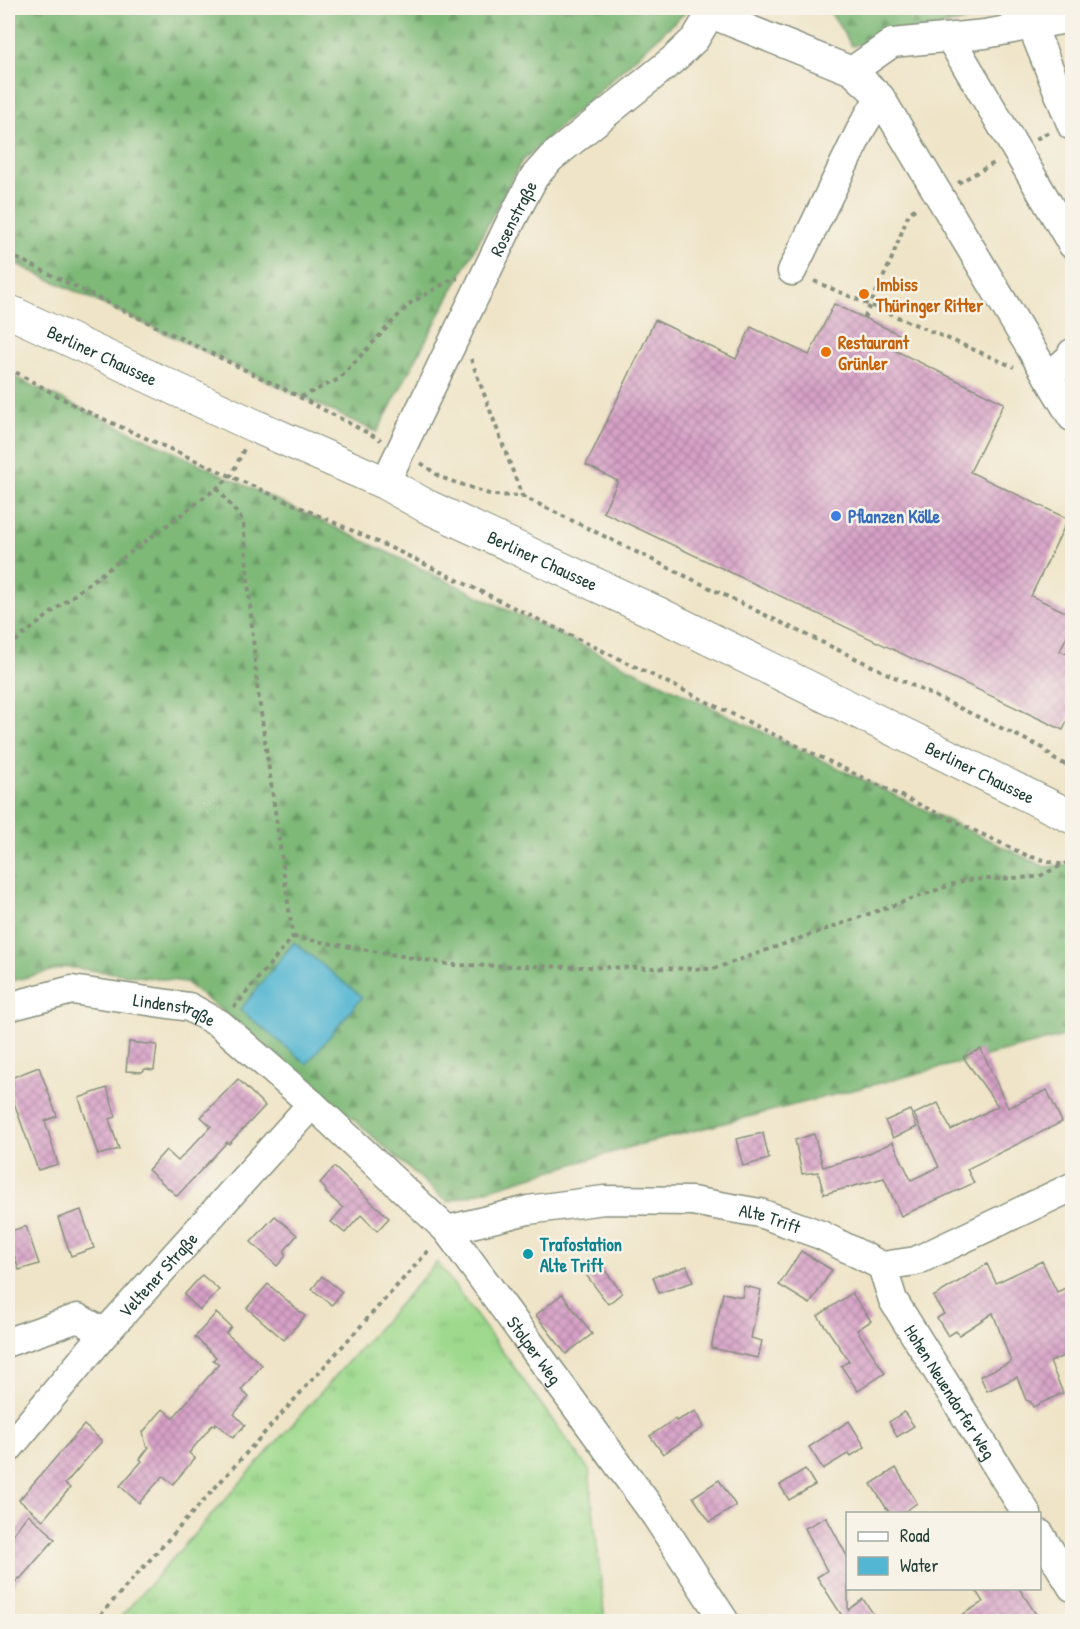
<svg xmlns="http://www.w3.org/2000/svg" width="1080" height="1629" viewBox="0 0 1080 1629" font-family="'Patrick Hand',sans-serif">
  <defs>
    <pattern id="grass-tufts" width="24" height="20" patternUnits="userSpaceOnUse" patternTransform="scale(1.5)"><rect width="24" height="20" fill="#9ed98d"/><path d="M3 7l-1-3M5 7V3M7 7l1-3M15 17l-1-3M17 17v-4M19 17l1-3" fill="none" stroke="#88bb7a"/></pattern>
    <pattern id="forest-firs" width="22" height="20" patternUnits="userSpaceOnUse" patternTransform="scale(1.5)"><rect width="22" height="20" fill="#7eb978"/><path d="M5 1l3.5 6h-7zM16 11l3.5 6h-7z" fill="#679863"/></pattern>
    <pattern id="building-cross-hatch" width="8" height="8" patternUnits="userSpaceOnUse" patternTransform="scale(1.5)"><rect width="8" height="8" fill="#d7a1c7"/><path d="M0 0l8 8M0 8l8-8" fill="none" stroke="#ae84a2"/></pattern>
  </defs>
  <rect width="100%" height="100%" fill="#f7f3e8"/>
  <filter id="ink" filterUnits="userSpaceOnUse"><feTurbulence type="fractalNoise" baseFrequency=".0167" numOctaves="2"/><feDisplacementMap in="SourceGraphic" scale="12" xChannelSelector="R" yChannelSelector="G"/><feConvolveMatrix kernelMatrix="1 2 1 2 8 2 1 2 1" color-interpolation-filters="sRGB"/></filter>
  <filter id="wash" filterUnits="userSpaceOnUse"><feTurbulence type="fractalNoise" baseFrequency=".008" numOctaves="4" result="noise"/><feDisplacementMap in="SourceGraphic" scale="24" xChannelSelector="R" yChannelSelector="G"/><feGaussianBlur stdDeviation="1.35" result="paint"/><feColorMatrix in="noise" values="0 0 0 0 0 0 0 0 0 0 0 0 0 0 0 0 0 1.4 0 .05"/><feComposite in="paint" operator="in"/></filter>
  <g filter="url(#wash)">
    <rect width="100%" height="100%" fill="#efe4c7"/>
    <!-- grass -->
    <path fill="url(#grass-tufts)" stroke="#5e8b60" stroke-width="1.5" d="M 437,1262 L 589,1470 L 605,1621 L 117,1621 Z"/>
    <!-- forest -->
    <g fill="url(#forest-firs)" stroke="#4e7b56" stroke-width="1.5">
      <path d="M 8,8 L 690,8 L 521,162 L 377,432 L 8,260 Z"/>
      <path d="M 847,8 L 1024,8 L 852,46 L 830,12 Z"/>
      <path d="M 8,374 L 372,545 L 1045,867 L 1072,864 L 1072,1034 L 630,1147 L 447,1202 L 308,1079 L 185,982 L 66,967 L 8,982 Z"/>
    </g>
    <!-- water -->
    <path fill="#53b6d2" stroke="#397a83" stroke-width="1.5" d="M 294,942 L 362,997 L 307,1064 L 240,1010 Z"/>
    <g id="blocks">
      <!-- building -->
      <g fill="url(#building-cross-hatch)">
        <path d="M 834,304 L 899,334 L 892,349 L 1004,403 L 970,472 L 1068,519 L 1031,596 L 1072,615 L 1072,625 L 1060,651 L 1072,656 L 1072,710 L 1063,730 L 603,512 L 618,481 L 586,465 L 655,320 L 736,359 L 751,327 L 809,355 Z"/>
        <path d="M 129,1042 L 157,1045 L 154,1070 L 145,1069 L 142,1072 L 126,1071 Z"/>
        <path d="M 981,1049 L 1008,1108 L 1047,1090 L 1062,1122 L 967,1169 L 974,1183 L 901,1216 L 884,1178 L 824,1194 L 818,1172 L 802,1174 L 795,1140 L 814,1134 L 823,1167 L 865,1155 L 893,1142 L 911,1180 L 939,1167 L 914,1114 L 938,1103 L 951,1130 L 998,1106 L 963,1057 Z"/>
        <path d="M 39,1067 L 57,1116 L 45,1121 L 58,1164 L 38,1170 L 8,1086 L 8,1079 Z"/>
        <path d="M 238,1079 L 265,1106 L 229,1144 L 227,1142 L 177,1196 L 148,1170 L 166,1150 L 178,1161 L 211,1126 L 201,1117 Z"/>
        <path d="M 107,1088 L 116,1117 L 109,1119 L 119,1149 L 98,1155 L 79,1098 Z"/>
        <path d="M 910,1110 L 917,1127 L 893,1138 L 885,1121 Z"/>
        <path d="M 763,1133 L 769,1159 L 743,1166 L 736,1139 Z"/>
        <path d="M 334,1167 L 389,1218 L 377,1231 L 361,1215 L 345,1233 L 331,1222 L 343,1208 L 326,1193 L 326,1190 L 320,1183 Z"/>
        <path d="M 81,1210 L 94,1248 L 71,1256 L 58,1218 Z"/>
        <path d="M 275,1216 L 297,1235 L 285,1250 L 285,1257 L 277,1266 L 251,1242 Z"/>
        <path d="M 26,1226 L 39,1264 L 19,1270 L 13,1251 L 11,1252 L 8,1241 L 8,1232 Z"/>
        <path d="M 801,1251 L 832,1270 L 810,1304 L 779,1285 Z"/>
        <path d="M 1042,1261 L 1057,1292 L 1072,1285 L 1072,1352 L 1050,1362 L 1063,1393 L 1033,1407 L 1031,1402 L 1026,1400 L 1017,1377 L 987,1391 L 980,1376 L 1011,1362 L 993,1313 L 959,1335 L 956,1331 L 948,1336 L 937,1318 L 944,1314 L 933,1297 L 987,1264 L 996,1283 Z"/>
        <path d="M 601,1265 L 622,1293 L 608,1304 L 587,1276 Z"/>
        <path d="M 687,1266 L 693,1282 L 659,1293 L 653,1277 Z"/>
        <path d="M 202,1275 L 219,1290 L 200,1310 L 184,1295 Z"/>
        <path d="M 322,1276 L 342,1292 L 332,1305 L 312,1289 Z"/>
        <path d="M 268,1284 L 305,1316 L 284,1340 L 247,1308 Z"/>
        <path d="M 744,1286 L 761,1290 L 751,1338 L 762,1341 L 758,1358 L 711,1348 L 723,1293 L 742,1297 Z"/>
        <path d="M 852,1293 L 871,1321 L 857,1330 L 885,1373 L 858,1391 L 841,1366 L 849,1361 L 818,1316 Z"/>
        <path d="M 562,1294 L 592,1334 L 566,1354 L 536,1315 Z"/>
        <path d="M 216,1313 L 231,1327 L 226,1333 L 262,1365 L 241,1390 L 249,1397 L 234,1414 L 245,1425 L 233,1438 L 216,1423 L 214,1426 L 213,1424 L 189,1453 L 195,1458 L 173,1484 L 163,1476 L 139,1503 L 120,1486 L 142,1461 L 140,1459 L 149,1447 L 146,1445 L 143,1432 L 163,1409 L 173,1418 L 219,1364 L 213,1360 L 216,1357 L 195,1337 Z"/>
        <path d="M 696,1411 L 704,1427 L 663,1454 L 650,1436 L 675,1419 L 676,1421 Z"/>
        <path d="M 904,1412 L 914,1426 L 897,1437 L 889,1422 Z"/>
        <path d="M 849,1421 L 865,1447 L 851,1456 L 849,1453 L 823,1469 L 809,1447 Z"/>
        <path d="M 84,1425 L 102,1441 L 65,1484 L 70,1488 L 43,1520 L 19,1500 Z"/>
        <path d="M 896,1468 L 917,1503 L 901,1514 L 890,1514 L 871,1484 Z"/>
        <path d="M 805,1469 L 815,1485 L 789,1500 L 780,1485 Z"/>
        <path d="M 719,1480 L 736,1506 L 710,1522 L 693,1497 Z"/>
        <path d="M 28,1514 L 51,1534 L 50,1535 L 55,1539 L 20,1579 L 19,1578 L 8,1590 L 8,1541 Z"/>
        <path d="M 826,1517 L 848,1558 L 848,1610 L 863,1599 L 879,1622 L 831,1622 L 841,1614 L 817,1577 L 827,1571 L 805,1528 Z"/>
        <path d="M 974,1588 L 1019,1588 L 1041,1622 L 950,1622 L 983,1602 Z"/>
      </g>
    </g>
  </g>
  <g filter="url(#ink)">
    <use href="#blocks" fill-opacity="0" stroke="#87907e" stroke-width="1.5"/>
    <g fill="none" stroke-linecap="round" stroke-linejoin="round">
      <!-- minor casing -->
      <g stroke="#87907e" stroke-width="31">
        <g id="minor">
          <path d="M 711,14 L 852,71 L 880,97 L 1072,417"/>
          <path d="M 1032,26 L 1072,126"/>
          <path d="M 950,38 L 1072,244"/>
          <path d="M 852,71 L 892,43 L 985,34 L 1072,18"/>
          <path d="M 792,271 L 862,127 L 880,97"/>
          <path d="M 1048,377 L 1071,357 L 1072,353"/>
          <path id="s1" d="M 385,483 L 509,225 L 534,177 L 551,158 L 675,58 L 695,39 L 714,8"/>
          <path id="s2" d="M 8,1007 L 72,990 L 189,1007 L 220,1024 L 312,1104 L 447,1230 L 656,1516 L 725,1622"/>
          <path id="s3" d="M 447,1230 L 528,1210 L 604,1200 L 692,1201 L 760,1213 L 821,1235 L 882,1266 L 916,1261 L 1072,1187"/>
          <path id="s4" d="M 882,1266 L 893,1300 L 1027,1514"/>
          <path d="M 8,1342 L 78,1318 L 105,1333"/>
          <path id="s5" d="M 8,1449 L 105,1333 L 312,1104"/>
          <path d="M 1040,1534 L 1072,1587"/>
        </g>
      </g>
      <!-- major casing -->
      <g stroke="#87907e" stroke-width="35">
        <g id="major">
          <path id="s6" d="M 8,311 L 255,426 L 385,483 L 426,506 L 659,614 L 1072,817"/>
        </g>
      </g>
      <!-- path -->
      <g stroke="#87907e" stroke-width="4" stroke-dasharray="4.5 4.5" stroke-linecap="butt">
        <path d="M 1036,139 L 1051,131"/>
        <path d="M 958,183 L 996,162"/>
        <path d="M 8,255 L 25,262 L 288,391 L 381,440"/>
        <path d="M 814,281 L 1014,367"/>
        <path d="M 864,318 L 890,263 L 909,213 L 918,207"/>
        <path d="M 471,359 L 522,496"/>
        <path d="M 8,368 L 81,409 L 402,553 L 859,776 L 1028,856 L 1063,865 L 1072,863"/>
        <path d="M 301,397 L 339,379 L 409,304 L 452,279 L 458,278"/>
        <path d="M 421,463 L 440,477 L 492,495 L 522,496 L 761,613 L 1043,748 L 1054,759 L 1072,768"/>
        <path d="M 217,488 L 243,521 L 257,685 L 293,937 L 234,1007"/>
        <path d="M 8,647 L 84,587 L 217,488 L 231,476 L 244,449"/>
        <path d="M 293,937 L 453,965 L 713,969 L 965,880 L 1038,877 L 1072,860"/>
        <path d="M 94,1622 L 431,1248"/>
      </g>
      <!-- minor -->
      <use href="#minor" stroke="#fff" stroke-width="28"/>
      <!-- major -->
      <use href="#major" stroke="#fff" stroke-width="33"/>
    </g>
  </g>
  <!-- markers -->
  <g fill="#e8710a" stroke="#f7f3e8" stroke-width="2">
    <circle cx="864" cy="294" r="6"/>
    <circle cx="826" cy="352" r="6"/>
  </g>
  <circle fill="#3f7fe0" stroke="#f7f3e8" stroke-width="2" cx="836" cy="516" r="6"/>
  <circle fill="#0f9aa8" stroke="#f7f3e8" stroke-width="2" cx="528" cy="1254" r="6"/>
  <g text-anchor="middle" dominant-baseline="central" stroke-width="5" stroke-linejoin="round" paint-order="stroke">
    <!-- street labels -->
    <g font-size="18" fill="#1f3d34" stroke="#f7f3e8">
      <text stroke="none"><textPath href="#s1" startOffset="294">Rosenstraße</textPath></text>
      <text stroke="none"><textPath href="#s6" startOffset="104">Berliner Chaussee</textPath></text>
      <text stroke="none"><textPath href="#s6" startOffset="590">Berliner Chaussee</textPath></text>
      <text stroke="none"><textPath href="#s6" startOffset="1076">Berliner Chaussee</textPath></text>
      <text stroke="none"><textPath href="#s2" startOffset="171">Lindenstraße</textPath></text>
      <text stroke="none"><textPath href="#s3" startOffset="328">Alte Trift</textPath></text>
      <text stroke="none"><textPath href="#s5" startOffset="230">Veltener Straße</textPath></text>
      <text stroke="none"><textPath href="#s2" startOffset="675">Stolper Weg</textPath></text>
      <text stroke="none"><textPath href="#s4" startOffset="144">Hohen Neuendorfer Weg</textPath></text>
    </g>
    <!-- food labels -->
    <g font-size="18" font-weight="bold" fill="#c56008" stroke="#f7f3e8" text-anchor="start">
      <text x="876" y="284">Imbiss<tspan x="876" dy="21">Thüringer Ritter</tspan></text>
      <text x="838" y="342">Restaurant<tspan x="838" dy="21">Grünler</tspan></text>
    </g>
    <!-- shop labels -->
    <g font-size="18" font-weight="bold" fill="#366cbe" stroke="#f7f3e8" text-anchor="start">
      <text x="848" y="516">Pflanzen Kölle</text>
    </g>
    <!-- culture labels -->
    <g font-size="18" font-weight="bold" fill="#0d838f" stroke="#f7f3e8" text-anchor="start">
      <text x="540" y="1244">Trafostation<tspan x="540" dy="21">Alte Trift</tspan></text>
    </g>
  </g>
  <!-- margin -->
  <rect width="1080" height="1629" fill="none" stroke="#f7f3e8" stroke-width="30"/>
  <!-- legend -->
  <rect x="846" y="1512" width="195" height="78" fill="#f7f3e8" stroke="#a1aaa0" stroke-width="1.5"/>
  <rect x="858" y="1532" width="30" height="9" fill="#ffffff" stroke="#a1aaa0" stroke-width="1.5"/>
  <text x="900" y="1542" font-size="18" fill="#1f3d34">Road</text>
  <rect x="858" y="1557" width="30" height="18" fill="#53b6d2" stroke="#a1aaa0" stroke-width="1.5"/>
  <text x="900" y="1572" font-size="18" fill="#1f3d34">Water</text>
</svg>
